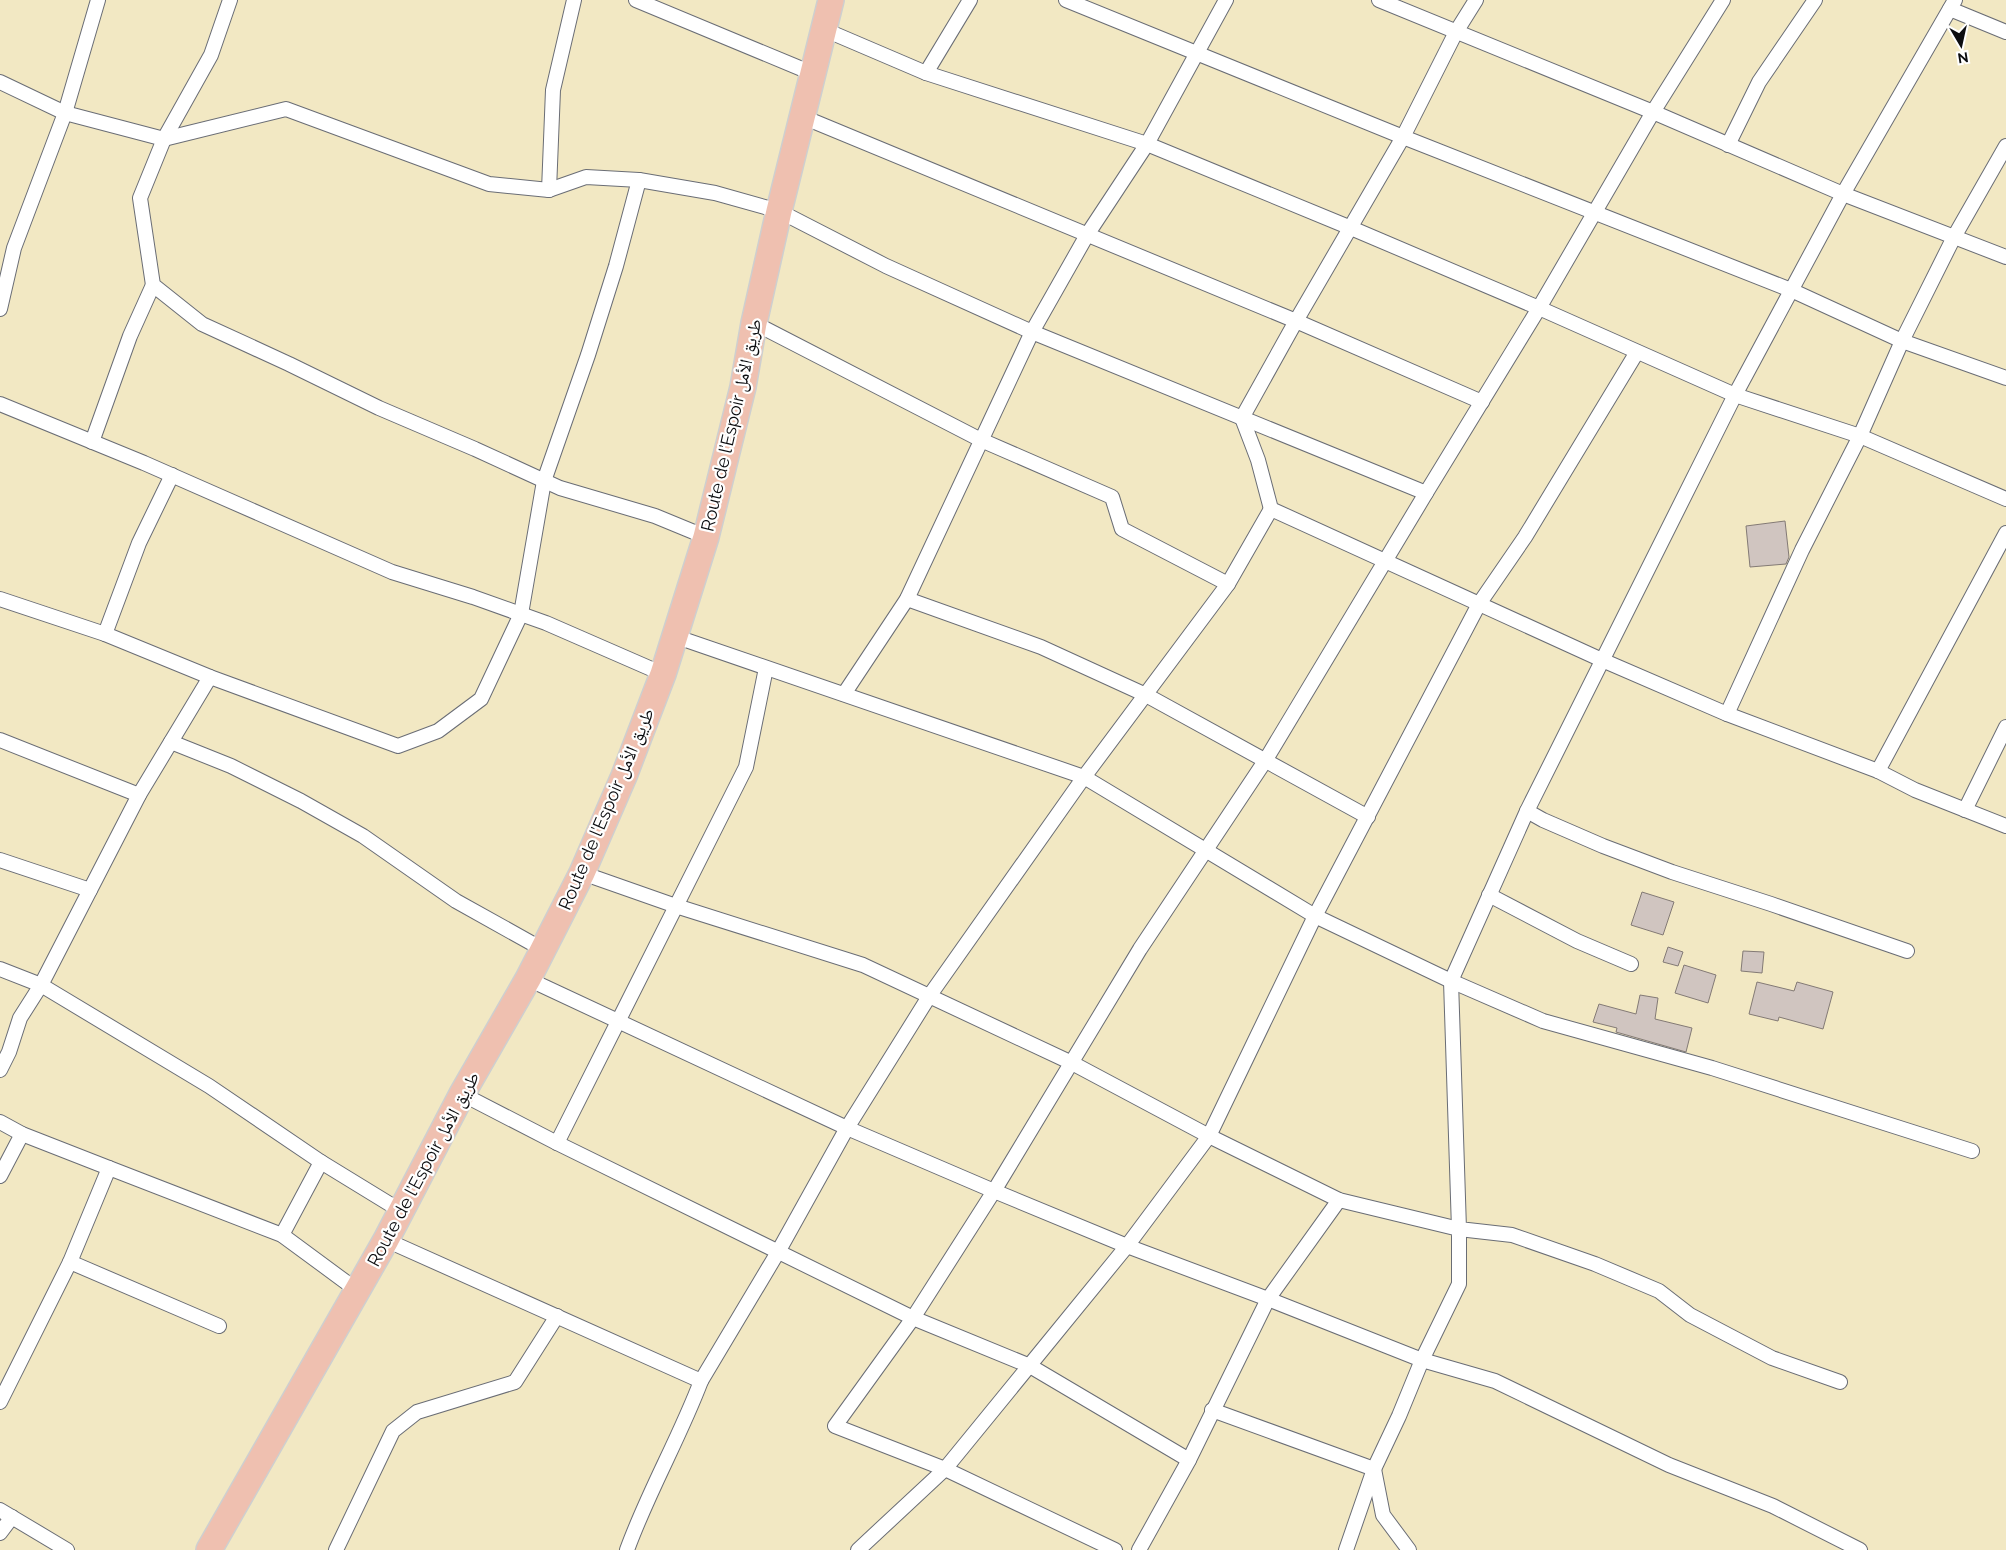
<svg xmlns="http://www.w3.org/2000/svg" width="2006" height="1550" viewBox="0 0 2006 1550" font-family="Raleway,'Noto Naskh Arabic',sans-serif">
  <rect width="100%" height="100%" fill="#eef2fc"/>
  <!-- sand -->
  <rect fill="#f2e8c3" x="0" y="0" width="2006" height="1550"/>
  <!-- building -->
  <g fill="#d0c5c0" stroke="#837a75">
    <path d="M 1785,521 L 1789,557 L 1786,564 L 1750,567 L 1746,526 Z"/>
    <path d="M 1642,892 L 1674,902 L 1663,935 L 1631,925 Z"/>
    <path d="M 1668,947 L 1683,952 L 1678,966 L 1663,962 Z"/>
    <path d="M 1743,951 L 1764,952 L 1762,973 L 1741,971 Z"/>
    <path d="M 1684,965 L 1716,975 L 1708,1003 L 1675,993 Z"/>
    <path d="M 1757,982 L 1794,991 L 1797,982 L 1833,992 L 1823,1029 L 1779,1017 L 1778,1021 L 1749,1014 Z"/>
    <path d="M 1640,995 L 1658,998 L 1655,1019 L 1692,1028 L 1686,1052 L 1616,1032 L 1617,1028 L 1593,1022 L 1599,1004 L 1636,1014 Z"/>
  </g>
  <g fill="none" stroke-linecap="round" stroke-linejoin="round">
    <!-- street casing -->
    <g stroke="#6a6d75" stroke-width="16">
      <g id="street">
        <path d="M 230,0 L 211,55 L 164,139 L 140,198 L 153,285 L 202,324 L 289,364 L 379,408 L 475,449 L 560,488 L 655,516 L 706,537"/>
        <path d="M 636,0 L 814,74"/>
        <path d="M 1066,0 L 1403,137 L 1791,290 L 1902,341 L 2006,378"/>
        <path d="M 1379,0 L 1653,112 L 1843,194 L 2006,257"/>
        <path d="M 1476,0 L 1456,32 L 1403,137 L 1296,321 L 1242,418 L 1258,460 L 1271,509 L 1602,660 L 1727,714 L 1878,771 L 1915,790 L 2006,826"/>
        <path d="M 1950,9 L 2006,32"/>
        <path d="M 823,29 L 926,73 L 1147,144 L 1351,228 L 1539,308 L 1735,395 L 1860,436 L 2006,499"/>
        <path d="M 926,73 L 970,0"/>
        <path d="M 0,82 L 65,113 L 164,139 L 286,109 L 489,184 L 549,190 L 586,177 L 639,180 L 715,193 L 779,211 L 886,266 L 1032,332 L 1426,493"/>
        <path d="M 803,117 L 1296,321 L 1482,402"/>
        <path d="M 1728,145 L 1759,82 L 1815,0"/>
        <path d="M 549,190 L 553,90 L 574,0"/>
        <path d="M 0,309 L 14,248 L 65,113 L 98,0"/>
        <path d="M 754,323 L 981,440 L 1112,497 L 1122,529 L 1228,584"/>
        <path d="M 0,404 L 144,463 L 392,572 L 473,597 L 546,623 L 663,674"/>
        <path d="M 92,442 L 130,336 L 153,285"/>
        <path d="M 0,599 L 105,634 L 210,677 L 398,746 L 438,731 L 481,699 L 521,614 L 544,481 L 588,355 L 616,266 L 639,180"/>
        <path d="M 907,599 L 1041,647 L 1146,695 L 1368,817"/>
        <path d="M 105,634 L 139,543 L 172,475"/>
        <path d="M 674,636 L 1084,777 L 1315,916 L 1451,981 L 1543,1021 L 1712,1068 L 1972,1151"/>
        <path d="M 844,694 L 907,599 L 1032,332 L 1087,235 L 1147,144 L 1226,0"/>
        <path d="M 1727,714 L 1802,550 L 1860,436 L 1902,341 L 1954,237 L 2006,146"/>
        <path d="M 0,740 L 139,795"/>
        <path d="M 171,742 L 231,766 L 301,801 L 363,836 L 456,901 L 542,949"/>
        <path d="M 1878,771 L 2006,533"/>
        <path d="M 1965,810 L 2006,727"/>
        <path d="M 1527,811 L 1543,820 L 1603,846 L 1672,872 L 1771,904 L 1907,951"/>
        <path d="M 0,860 L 90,890"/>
        <path d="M 582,873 L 676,906 L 863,965 L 1072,1063 L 1209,1136 L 1339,1200 L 1459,1229 L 1459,1284 L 1422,1360 L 1399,1416 L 1374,1469 L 1346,1550"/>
        <path d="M 1489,895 L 1577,941 L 1631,964"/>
        <path d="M 0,969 L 41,985 L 209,1086 L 321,1162 L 401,1211"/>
        <path d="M 528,979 L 847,1128 L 994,1191 L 1127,1246 L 1268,1299 L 1422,1360 L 1495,1381 L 1669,1465 L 1773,1506 L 1860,1550"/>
        <path d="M 0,1070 L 9,1052 L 20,1018 L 41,985 L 139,795 L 210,677"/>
        <path d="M 462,1094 L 557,1143 L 913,1318 L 1030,1366 L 1189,1460"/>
        <path d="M 0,1122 L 22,1134 L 109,1168"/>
        <path d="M 557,1143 L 746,767 L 766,668"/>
        <path d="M 0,1176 L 22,1134"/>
        <path d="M 282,1235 L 321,1162"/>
        <path d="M 386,1240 L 701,1381 L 778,1252 L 847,1128 L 930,995 L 1084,777 L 1228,584 L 1271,509"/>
        <path d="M 70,1262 L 219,1326"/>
        <path d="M 1840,1382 L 1772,1358 L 1690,1315 L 1659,1291 L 1595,1264 L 1512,1235 L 1459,1229 L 1451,981 L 1527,811 L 1735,395 L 1843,194 L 1955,0"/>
        <path d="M 0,1402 L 70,1262 L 109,1168 L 282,1235 L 358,1291"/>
        <path d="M 1212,1410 L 1374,1469 L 1383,1515 L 1409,1550"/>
        <path d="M 0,1510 L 67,1550"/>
        <path d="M 0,1533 L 12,1517"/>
        <path d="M 336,1550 L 393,1431 L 417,1412 L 515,1382 L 557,1316"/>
        <path d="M 627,1550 C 648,1492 679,1439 701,1381"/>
        <path d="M 858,1550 L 945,1469 L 1127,1246 L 1209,1136 L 1315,916 L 1479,604 L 1525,537 L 1637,352"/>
        <path d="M 1115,1550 L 945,1469 L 835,1426 L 913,1318 L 994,1191 L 1140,949 L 1265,761 L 1426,493 L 1539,308 L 1653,112 L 1723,0"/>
        <path d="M 1139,1550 L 1189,1460 L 1268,1299 L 1339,1200"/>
      </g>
    </g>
    <!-- highway casing -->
    <g stroke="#cecfcf" stroke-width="28">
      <path id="highway" d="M 209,1550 L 386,1240 L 462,1094 L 528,979 L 582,873 L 624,776 L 663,674 L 706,537 L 743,387 L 754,323 L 779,211 L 831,0"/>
    </g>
    <!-- street -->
    <use href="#street" stroke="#fff" stroke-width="14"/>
    <!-- highway -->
    <use href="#highway" stroke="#efc0b0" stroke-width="25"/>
  </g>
  <g text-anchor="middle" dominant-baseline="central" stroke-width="4.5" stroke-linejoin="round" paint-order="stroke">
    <!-- street labels -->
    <g font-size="18" fill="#0c0d10" stroke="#fff">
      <text transform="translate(731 425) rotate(-77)">Route de l’Espoir طريق الأمل</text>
      <text transform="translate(606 809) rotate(-67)">Route de l’Espoir طريق الأمل</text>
      <text transform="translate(423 1169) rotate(-62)">Route de l’Espoir طريق الأمل</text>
    </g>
  </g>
  <!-- north arrow -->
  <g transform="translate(1961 45) rotate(171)" stroke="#ffffff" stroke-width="4" paint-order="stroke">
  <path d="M0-4L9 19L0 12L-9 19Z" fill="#0c0d10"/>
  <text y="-8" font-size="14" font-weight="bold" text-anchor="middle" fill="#0c0d10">N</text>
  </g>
</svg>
